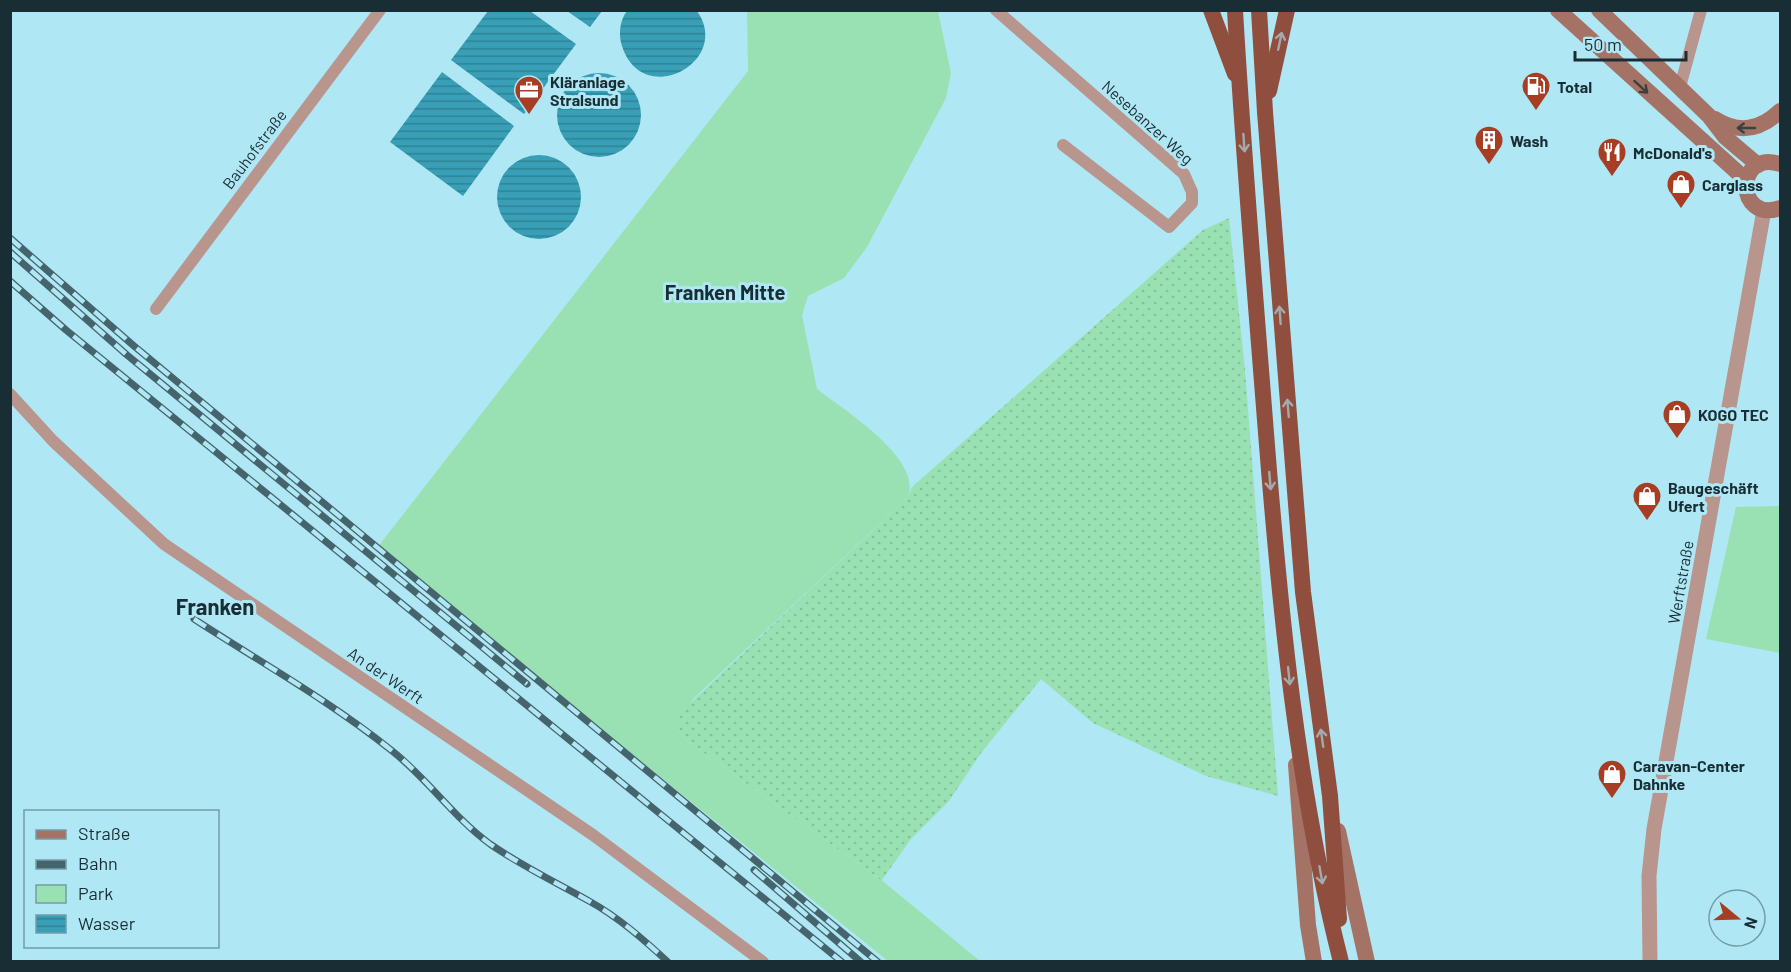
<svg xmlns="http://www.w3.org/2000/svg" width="1791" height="972" viewBox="0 0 1791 972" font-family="Barlow,sans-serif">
  <defs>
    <pattern id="garden-dots" width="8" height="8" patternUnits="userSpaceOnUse" patternTransform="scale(1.5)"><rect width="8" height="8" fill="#99e1b3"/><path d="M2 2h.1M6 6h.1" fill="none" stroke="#83c19b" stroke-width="1.8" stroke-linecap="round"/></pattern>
    <pattern id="water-rules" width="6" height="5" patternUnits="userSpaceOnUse" patternTransform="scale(1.5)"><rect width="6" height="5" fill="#389fb6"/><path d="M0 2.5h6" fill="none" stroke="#2e8295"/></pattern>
  </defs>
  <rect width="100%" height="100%" fill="#b0e7f5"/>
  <!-- green -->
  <g fill="#99e1b3">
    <path d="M 747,11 L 938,11 L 951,73 L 946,98 L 867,247 L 844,278 L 808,296 L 802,315 L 817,389 C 844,410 923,459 908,497 L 693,699 L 676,728 L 686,740 L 885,883 L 980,961 L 888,961 L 377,548 L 748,71 Z"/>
    <path d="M 1780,506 L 1780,653 L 1706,639 L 1736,507 Z"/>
  </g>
  <!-- garden -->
  <path fill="url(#garden-dots)" d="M 1229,218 L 1245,370 L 1278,796 L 1206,776 L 1093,723 L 1041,679 L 981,753 L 949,801 L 911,839 L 882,880 L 885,883 L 686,740 L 676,728 L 679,714 L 908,497 L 912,487 L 1203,230 Z"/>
  <!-- water -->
  <g fill="url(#water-rules)">
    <path d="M 488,11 L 530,11 L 576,44 L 524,114 L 451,60 Z"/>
    <path d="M 567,11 L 602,11 L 590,27 Z"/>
    <path d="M 627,11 L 697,11 C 733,62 642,110 622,46 C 618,34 620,20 627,11 Z"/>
    <path d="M 442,72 L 514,126 L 463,196 L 390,142 Z"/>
    <circle cx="599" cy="115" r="42"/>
    <circle cx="539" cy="197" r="42"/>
  </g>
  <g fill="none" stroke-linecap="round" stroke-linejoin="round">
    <!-- minor -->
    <g stroke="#b9968d" stroke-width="12">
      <path d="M 996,10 L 1184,174 L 1192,192 L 1192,203 L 1169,227 L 1063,145"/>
      <path d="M 1680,87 L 1701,10"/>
      <path d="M 156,309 L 380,10"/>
      <path d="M 10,394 L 53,441 L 164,544 L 593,835 L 763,962"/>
    </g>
    <!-- tertiary -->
    <path stroke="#b9968d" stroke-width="15" d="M 1650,962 L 1649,876 L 1654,829 L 1764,210"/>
    <!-- secondary -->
    <g stroke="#a57366" stroke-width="16">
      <path d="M 1558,10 L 1746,180"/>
      <path d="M 1599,10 L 1709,116 L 1725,137 L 1758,165"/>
      <path d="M 1715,119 C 1739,134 1760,130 1780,111"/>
      <path d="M 1780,164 C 1734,149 1736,224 1780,208"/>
      <path d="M 1296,765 L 1308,925 L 1314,962"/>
      <path d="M 1338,831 L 1367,962"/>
    </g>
    <!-- trunk -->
    <g stroke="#8f4e3e" stroke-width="16">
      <path d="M 1211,10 L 1235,74"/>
      <path d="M 1235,10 C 1243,151 1255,292 1266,433 C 1280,611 1297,789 1341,962"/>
      <path d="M 1259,10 L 1265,112 L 1303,592 L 1330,796 L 1339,919"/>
      <path d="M 1269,91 L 1287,10"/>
    </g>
    <!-- rail casing -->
    <g stroke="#45646c" stroke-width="7">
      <g id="rail">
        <path d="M 10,238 L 134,346 L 878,962"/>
        <path d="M 10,252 L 127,355 L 527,684"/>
        <path d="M 10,281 L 66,330 L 842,962"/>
        <path d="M 194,619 C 260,662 330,701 391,750 C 427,778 453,817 490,844 C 522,866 555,882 589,901 C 618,917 643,939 668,962"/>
        <path d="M 754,870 L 861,962"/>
      </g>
    </g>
    <!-- rail -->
    <use href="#rail" stroke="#b0e7f5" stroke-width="4.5" stroke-dasharray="14" stroke-linecap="butt"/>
  </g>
  <!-- one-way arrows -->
  <defs><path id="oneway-shaft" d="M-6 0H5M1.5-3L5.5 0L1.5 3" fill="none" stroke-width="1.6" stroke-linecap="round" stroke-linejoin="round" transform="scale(1.5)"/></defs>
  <g stroke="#a3aaac">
    <use href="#oneway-shaft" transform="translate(1280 41) rotate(-78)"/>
    <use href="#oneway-shaft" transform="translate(1244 143) rotate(86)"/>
    <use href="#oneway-shaft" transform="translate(1280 315) rotate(-94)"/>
    <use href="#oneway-shaft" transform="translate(1288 408) rotate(-95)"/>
    <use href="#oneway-shaft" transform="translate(1270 481) rotate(85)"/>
    <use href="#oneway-shaft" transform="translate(1289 676) rotate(84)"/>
    <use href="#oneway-shaft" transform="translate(1322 738) rotate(-98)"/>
    <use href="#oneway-shaft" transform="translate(1321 875) rotate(80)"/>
  </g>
  <g stroke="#3c3f40">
    <use href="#oneway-shaft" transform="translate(1641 87) rotate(42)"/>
    <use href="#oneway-shaft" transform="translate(1746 128) rotate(180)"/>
  </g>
  <!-- icons -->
  <defs>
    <g id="fuel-pin" transform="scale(1.5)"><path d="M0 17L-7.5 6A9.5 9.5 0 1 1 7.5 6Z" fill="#a73e23" stroke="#b0e7f5"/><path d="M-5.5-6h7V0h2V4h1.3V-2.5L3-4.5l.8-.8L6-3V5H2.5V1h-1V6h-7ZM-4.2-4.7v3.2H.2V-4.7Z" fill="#fff"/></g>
    <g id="office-pin" transform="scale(1.5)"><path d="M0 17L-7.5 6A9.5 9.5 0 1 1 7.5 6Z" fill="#a73e23" stroke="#b0e7f5"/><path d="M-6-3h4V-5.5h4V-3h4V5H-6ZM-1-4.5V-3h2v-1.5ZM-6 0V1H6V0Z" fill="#fff"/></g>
    <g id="building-pin" transform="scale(1.5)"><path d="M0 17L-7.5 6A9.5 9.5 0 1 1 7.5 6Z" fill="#a73e23" stroke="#b0e7f5"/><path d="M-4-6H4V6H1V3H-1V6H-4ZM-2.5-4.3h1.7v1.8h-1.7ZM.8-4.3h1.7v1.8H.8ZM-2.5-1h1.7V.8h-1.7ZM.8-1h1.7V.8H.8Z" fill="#fff"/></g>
    <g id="restaurant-pin" transform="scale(1.5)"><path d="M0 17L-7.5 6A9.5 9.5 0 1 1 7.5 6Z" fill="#a73e23" stroke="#b0e7f5"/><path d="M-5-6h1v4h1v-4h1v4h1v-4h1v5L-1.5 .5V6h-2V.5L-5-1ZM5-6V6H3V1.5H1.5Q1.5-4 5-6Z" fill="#fff"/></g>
    <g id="shop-pin" transform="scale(1.5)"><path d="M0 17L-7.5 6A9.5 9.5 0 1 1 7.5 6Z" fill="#a73e23" stroke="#b0e7f5"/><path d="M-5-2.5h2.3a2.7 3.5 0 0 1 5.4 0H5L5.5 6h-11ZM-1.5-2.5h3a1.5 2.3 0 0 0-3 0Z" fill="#fff"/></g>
  </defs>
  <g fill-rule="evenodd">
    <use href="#fuel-pin" x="1536" y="86"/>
    <use href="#office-pin" x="529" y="90"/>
    <use href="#building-pin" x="1489" y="140"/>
    <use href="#restaurant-pin" x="1612" y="152"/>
    <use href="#shop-pin" x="1681" y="184"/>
    <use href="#shop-pin" x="1677" y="414"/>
    <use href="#shop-pin" x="1647" y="496"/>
    <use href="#shop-pin" x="1612" y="774"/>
  </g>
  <g text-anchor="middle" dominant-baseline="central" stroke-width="6" stroke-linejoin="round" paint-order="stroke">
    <!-- poi labels -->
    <g font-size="16" font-weight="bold" fill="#192e34" stroke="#b0e7f5" text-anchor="start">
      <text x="550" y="81">Kläranlage<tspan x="550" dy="18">Stralsund</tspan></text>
      <text x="1557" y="86">Total</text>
      <text x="1510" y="140">Wash</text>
      <text x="1633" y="152">McDonald's</text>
      <text x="1702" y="184">Carglass</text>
      <text x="1698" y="414">KOGO TEC</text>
      <text x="1668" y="487">Baugeschäft<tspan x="1668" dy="18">Ufert</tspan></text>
      <text x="1633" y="765">Caravan-Center<tspan x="1633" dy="18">Dahnke</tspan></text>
    </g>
    <!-- street labels -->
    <g font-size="16" fill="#192e34" stroke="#b0e7f5">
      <text transform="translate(1148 122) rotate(42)">Nesebanzer Weg</text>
      <text transform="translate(254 149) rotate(-53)">Bauhofstraße</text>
      <text transform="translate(1680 582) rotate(-80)">Werftstraße</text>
      <text transform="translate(386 675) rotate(34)">An der Werft</text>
    </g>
    <!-- quarter labels -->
    <g font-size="20" font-weight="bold" fill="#192e34" stroke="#b0e7f5">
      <text x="725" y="292">Franken Mitte</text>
    </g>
    <!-- district labels -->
    <g font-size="22" font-weight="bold" fill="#192e34" stroke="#b0e7f5">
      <text x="215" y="606">Franken</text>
    </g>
  </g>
  <!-- border -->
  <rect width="1791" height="972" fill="none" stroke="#192e34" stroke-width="24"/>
  <!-- legend -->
  <rect x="24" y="810" width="195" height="138" fill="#b0e7f5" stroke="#749da8" stroke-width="1.5"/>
  <rect x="36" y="830" width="30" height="9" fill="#a57366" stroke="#749da8" stroke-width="1.5"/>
  <text x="78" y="840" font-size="18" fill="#192e34">Straße</text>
  <rect x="36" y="860" width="30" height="9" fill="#45646c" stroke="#749da8" stroke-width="1.5"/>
  <text x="78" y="870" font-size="18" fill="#192e34">Bahn</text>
  <rect x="36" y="885" width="30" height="18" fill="#99e1b3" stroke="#749da8" stroke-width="1.5"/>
  <text x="78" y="900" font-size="18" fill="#192e34">Park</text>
  <rect x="36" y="915" width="30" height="18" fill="url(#water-rules)" stroke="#749da8" stroke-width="1.5"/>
  <text x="78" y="930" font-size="18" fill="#192e34">Wasser</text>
  <!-- north arrow -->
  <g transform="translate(1737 918) rotate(109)"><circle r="28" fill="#b0e7f5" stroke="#749da8" stroke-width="1.5"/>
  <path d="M0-4.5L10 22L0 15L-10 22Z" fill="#a73e23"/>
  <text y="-9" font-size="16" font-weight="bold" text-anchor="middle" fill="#192e34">N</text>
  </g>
  <!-- scale -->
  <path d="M1575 51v9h111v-9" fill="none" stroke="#192e34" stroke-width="3"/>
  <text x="1584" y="51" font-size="18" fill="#192e34" stroke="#b0e7f5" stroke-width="4.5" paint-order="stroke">50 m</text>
</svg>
